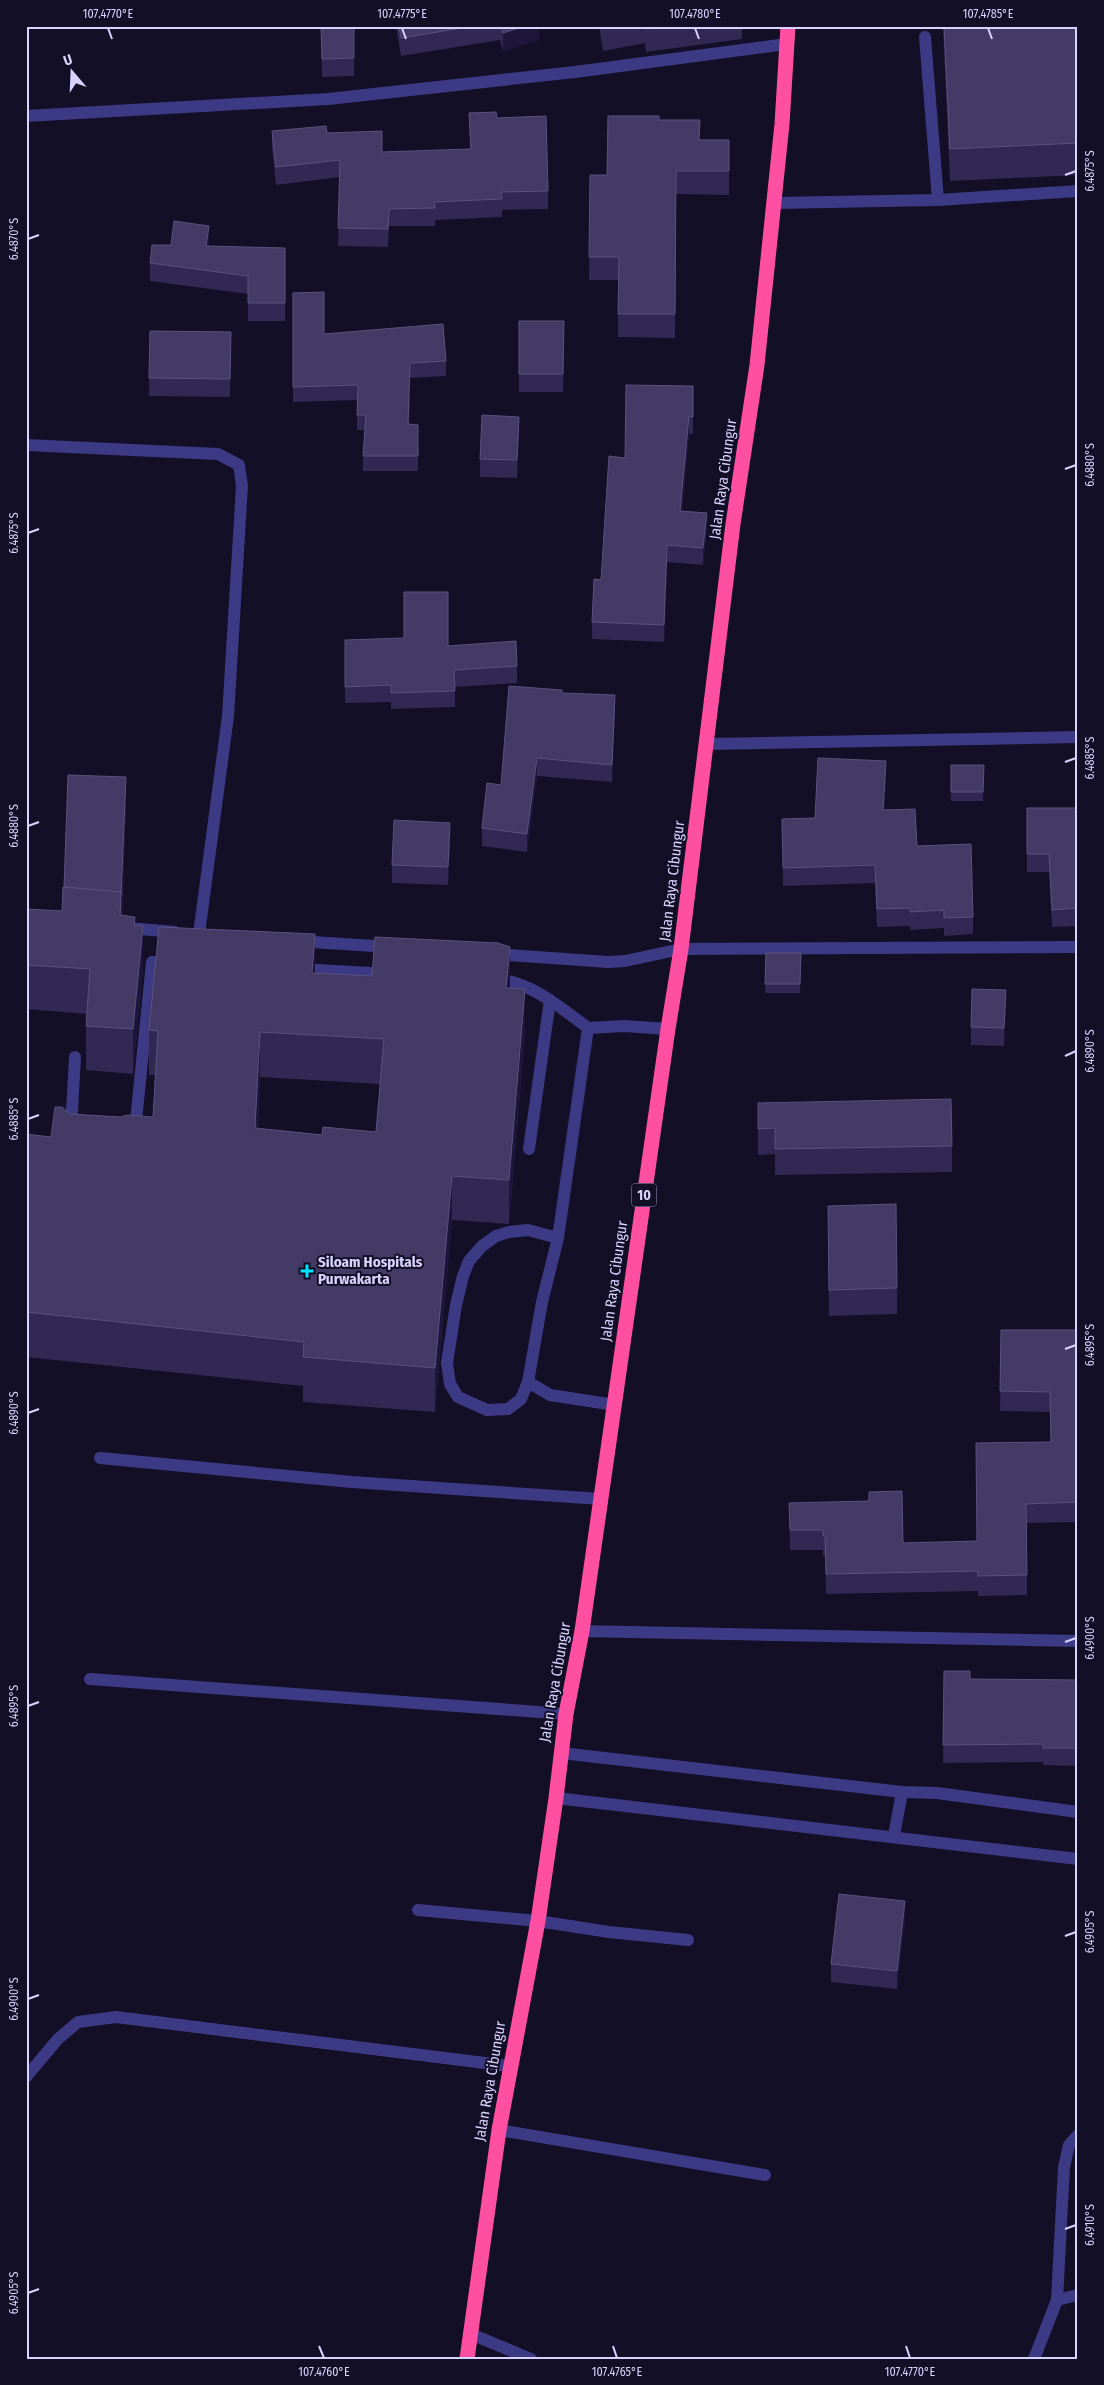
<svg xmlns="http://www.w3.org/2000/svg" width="1104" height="2385" viewBox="0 0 1104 2385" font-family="'Fira Sans Condensed',sans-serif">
  <rect width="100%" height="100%" fill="#130f26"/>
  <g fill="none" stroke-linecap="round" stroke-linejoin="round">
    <!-- lane -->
    <g stroke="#3d3a85" stroke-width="12">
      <path d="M 925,37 L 938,200"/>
      <path d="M 774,203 L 938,200 L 1078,191"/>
      <path d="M 299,969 L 389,974"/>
      <path d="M 494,979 C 530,981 560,1007 588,1028"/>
      <path d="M 71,1129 L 75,1057"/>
      <path d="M 135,1131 L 152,962 L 171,963"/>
      <path d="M 529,1149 L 550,1000"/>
      <path d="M 558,1238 L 528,1230 L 509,1232 L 496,1236 L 482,1246 L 469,1261 L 463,1276 L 456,1305 L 447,1363 L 450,1384 L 458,1397 L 487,1410 L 508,1409 L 521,1399 L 528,1382 L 542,1302 L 558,1238 L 588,1028 L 624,1026 L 668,1029"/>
      <path d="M 528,1382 L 550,1395 L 615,1405"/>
      <path d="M 100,1458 L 352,1482 L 601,1499"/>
      <path d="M 90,1679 L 566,1714"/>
      <path d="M 418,1910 L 538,1921"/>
      <path d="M 26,2077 L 58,2039 L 78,2022 L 116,2017 L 509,2066"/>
      <path d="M 499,2130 L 765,2175"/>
      <path d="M 471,2334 L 531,2359"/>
    </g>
    <!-- street -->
    <g stroke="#3d3a85" stroke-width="12">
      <path d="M 26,116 L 328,99 L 575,72 L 787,44"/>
      <path d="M 26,445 L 218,454 L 239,465 L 242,486 L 228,716 L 199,934"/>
      <path d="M 708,744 L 1078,737"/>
      <path d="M 128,928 L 175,932"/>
      <path d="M 297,941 L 390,947"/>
      <path d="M 494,954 L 608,962 L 625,961 L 681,949 L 1078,947"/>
      <path d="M 582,1631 L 1078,1641"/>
      <path d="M 561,1753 L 902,1792 L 937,1793 L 1078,1812"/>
      <path d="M 556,1798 L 1078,1859"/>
      <path d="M 894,1836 L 902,1792"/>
      <path d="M 538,1921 L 609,1932 L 688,1940"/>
      <path d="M 1057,2300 L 1078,2295"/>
      <path d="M 1034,2359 L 1057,2300 L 1064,2167 L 1069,2145 L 1078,2135"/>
    </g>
    <!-- highway -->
    <path stroke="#ff4fa3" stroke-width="15" d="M 467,2359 L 499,2130 L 538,1921 L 556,1798 L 566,1714 L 582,1631 L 668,1029 L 681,949 L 733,524 L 757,365 L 782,124 L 788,26"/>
  </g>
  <!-- wall -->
  <g fill="#312854" fill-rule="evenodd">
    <path d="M 321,26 L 354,26 L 354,76 L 322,77 Z"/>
    <path d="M 396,26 L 539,26 L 539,40 L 503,51 L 500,40 L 401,56 Z"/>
    <path d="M 599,26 L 742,26 L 742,39 L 646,52 L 645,43 L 603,51 Z"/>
    <path d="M 943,26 L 1078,26 L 1078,175 L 950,181 Z"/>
    <path d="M 469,113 L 497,118 L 548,191 L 548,209 L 502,210 L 502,217 L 435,220 L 435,226 L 389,226 L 388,247 L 338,246 L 340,177 L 276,185 L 272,149 L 272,131 L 327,133 L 382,152 L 470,149 Z"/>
    <path d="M 659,120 L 700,140 L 729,140 L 729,195 L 676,194 L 675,338 L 618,337 L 618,280 L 589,280 L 590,175 L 607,175 Z"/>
    <path d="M 209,244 L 209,246 L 285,248 L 285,321 L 248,321 L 248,294 L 150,281 L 150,263 L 171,245 Z"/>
    <path d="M 293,293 L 324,334 L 446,361 L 446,376 L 410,378 L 409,425 L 418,425 L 418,471 L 363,471 L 363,456 L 365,430 L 357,430 L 357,400 L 293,402 Z"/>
    <path d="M 519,321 L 564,321 L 563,392 L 519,392 Z"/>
    <path d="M 150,331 L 231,332 L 230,397 L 149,396 Z"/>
    <path d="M 693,386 L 693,434 L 689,434 L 682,511 L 707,530 L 703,565 L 667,562 L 664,642 L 592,639 L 592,622 L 625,458 Z"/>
    <path d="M 519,435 L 517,478 L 480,477 L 480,459 Z"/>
    <path d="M 345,640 L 448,646 L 517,666 L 517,683 L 455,687 L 455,707 L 391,709 L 391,702 L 345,703 Z"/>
    <path d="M 562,693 L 615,713 L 612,782 L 537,776 L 527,852 L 482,846 L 482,828 L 501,785 Z"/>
    <path d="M 951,765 L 984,765 L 983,801 L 951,801 Z"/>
    <path d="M 886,779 L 884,810 L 917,846 L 973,917 L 973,934 L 944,936 L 944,928 L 910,930 L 910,926 L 877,927 L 875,883 L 783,886 L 782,819 L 815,818 Z"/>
    <path d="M 126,803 L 122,916 L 135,926 L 143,971 L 133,1074 L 86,1070 L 86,1026 L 87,1014 L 26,1009 L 26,909 L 62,911 L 64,887 Z"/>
    <path d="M 1027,808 L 1078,808 L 1078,926 L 1052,927 L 1049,872 L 1027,872 Z"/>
    <path d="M 450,841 L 448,885 L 392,883 L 392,865 Z"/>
    <path d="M 766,953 L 801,953 L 800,993 L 765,993 Z"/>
    <path d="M 315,973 L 510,988 L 525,1033 L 509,1224 L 452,1220 L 435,1412 L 303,1402 L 303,1386 L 26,1357 L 26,1134 L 51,1137 L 70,1114 L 121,1117 L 153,1117 L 155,1075 L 149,1075 L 149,1030 ZM 260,1077 L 380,1084 L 376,1132 L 322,1135 L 258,1128 Z"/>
    <path d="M 1006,1008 L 1004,1046 L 971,1045 L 971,1027 Z"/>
    <path d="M 758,1103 L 952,1146 L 952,1172 L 775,1175 L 775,1154 L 758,1155 Z"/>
    <path d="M 828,1206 L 897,1288 L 897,1314 L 829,1316 Z"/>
    <path d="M 1001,1330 L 1078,1330 L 1078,1522 L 1027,1523 L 1027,1595 L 978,1596 L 978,1591 L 826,1594 L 825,1556 L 823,1556 L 823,1550 L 790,1550 L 789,1503 L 903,1543 L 977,1541 L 1051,1442 L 1050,1412 L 1000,1411 Z"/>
    <path d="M 944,1671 L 970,1679 L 1078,1680 L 1078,1766 L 1043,1765 L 1043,1762 L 943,1763 Z"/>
    <path d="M 905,1919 L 897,1989 L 831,1982 L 831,1964 Z"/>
  </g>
  <!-- shaded-wall -->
  <g fill="#1d163a">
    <path d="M 525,26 L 539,26 L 539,40 L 503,51 L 503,33 Z"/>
    <path d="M 209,226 L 209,244 L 206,264 L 206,246 Z"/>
    <path d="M 689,416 L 689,434 L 680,528 L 680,511 Z"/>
    <path d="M 519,417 L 519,435 L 517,478 L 517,460 Z"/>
    <path d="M 707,513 L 707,530 L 703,565 L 703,548 Z"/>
    <path d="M 667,545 L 667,562 L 664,642 L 664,625 Z"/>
    <path d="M 615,695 L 615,713 L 612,782 L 612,765 Z"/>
    <path d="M 537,758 L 537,776 L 527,852 L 527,834 Z"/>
    <path d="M 886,761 L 886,779 L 883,828 L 883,810 Z"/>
    <path d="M 126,777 L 126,803 L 121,920 L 121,894 Z"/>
    <path d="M 450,823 L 450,841 L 448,885 L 448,867 Z"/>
    <path d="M 143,926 L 143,971 L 133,1074 L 133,1029 Z"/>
    <path d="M 315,934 L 315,978 L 312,973 Z"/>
    <path d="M 510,947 L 510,991 L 506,988 Z"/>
    <path d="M 525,989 L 525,1033 L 509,1224 L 509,1180 Z"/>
    <path d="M 1006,990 L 1006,1008 L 1004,1046 L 1004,1028 Z"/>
    <path d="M 260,1032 L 260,1077 L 255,1172 L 255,1128 Z"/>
    <path d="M 452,1176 L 452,1220 L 435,1412 L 435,1368 Z"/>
    <path d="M 905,1901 L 905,1919 L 897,1989 L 897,1971 Z"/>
  </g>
  <!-- building -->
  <g fill="#433a66" stroke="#5a527e" fill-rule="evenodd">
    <path d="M 321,26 L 354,26 L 354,58 L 322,59 Z"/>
    <path d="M 399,26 L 474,26 L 401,38 Z"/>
    <path d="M 501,26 L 525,26 L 503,33 Z"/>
    <path d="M 603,26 L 615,26 L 603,28 Z"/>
    <path d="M 646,26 L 670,26 L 646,29 Z"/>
    <path d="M 944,26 L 1078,26 L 1078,143 L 950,149 Z"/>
    <path d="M 496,112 L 497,118 L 546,116 L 548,191 L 501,192 L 502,199 L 434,202 L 435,208 L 389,209 L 388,229 L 338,228 L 340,160 L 276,167 L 272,131 L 326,126 L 327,133 L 382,131 L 382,152 L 471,149 L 469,113 Z"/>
    <path d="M 608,116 L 659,116 L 659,120 L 700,120 L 699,140 L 729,140 L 729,171 L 676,171 L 675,314 L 618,314 L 619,257 L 589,257 L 590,175 L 607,175 Z"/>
    <path d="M 174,221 L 209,226 L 206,246 L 285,248 L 285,303 L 248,303 L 248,276 L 150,263 L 152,245 L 171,245 Z"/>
    <path d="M 324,292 L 324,334 L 443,324 L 446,361 L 410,363 L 408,424 L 418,425 L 418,456 L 363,456 L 366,415 L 357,415 L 358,385 L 293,387 L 293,293 Z"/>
    <path d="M 519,321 L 564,321 L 563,374 L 519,374 Z"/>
    <path d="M 150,331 L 231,332 L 230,379 L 149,378 Z"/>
    <path d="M 626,385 L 693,386 L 693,417 L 689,416 L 680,511 L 707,513 L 703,548 L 667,545 L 664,625 L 592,622 L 594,579 L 601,580 L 609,456 L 625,458 Z"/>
    <path d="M 482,415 L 519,417 L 517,460 L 480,459 Z"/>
    <path d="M 404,592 L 448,592 L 448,646 L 516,641 L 517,666 L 454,670 L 455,691 L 391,693 L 391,685 L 345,687 L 345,640 L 404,638 Z"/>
    <path d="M 509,686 L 562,690 L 562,693 L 615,695 L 612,765 L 537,758 L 527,834 L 482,828 L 487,783 L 501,785 Z"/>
    <path d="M 818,758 L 886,761 L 883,810 L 915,809 L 917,846 L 971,844 L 973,917 L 944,918 L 944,910 L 910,912 L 910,908 L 877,909 L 875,865 L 783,868 L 782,819 L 815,818 Z"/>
    <path d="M 951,765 L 984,765 L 983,792 L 951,792 Z"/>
    <path d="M 68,775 L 126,777 L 121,894 L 121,892 L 64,887 Z"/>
    <path d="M 1027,808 L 1078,808 L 1078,908 L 1052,910 L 1049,854 L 1027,854 Z"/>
    <path d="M 394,820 L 450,823 L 448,867 L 392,865 Z"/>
    <path d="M 63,887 L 121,892 L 120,915 L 135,917 L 134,926 L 143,926 L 133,1029 L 86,1026 L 90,969 L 26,965 L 26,909 L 62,911 Z"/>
    <path d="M 159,927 L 315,934 L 312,973 L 372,976 L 375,937 L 498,943 L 510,947 L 506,988 L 525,989 L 509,1180 L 452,1176 L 435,1368 L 303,1357 L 304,1342 L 26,1312 L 26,1134 L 51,1137 L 55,1107 L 62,1107 L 70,1114 L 121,1117 L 127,1115 L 153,1117 L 158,1031 L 149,1030 ZM 260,1032 L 384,1039 L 376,1132 L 323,1127 L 322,1135 L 255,1128 Z"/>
    <path d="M 766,953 L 801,953 L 800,984 L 765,984 Z"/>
    <path d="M 972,989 L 1006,990 L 1004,1028 L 971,1027 Z"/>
    <path d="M 951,1099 L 952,1146 L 775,1149 L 775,1128 L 758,1129 L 758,1103 Z"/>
    <path d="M 896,1204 L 897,1288 L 829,1290 L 828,1206 Z"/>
    <path d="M 1001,1330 L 1078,1330 L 1078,1502 L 1026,1504 L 1027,1575 L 978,1576 L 978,1571 L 826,1574 L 825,1536 L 823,1536 L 823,1530 L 790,1530 L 789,1503 L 869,1501 L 869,1492 L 902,1491 L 903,1543 L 977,1541 L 976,1443 L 1051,1442 L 1050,1392 L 1000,1391 Z"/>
    <path d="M 944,1671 L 970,1671 L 970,1679 L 1078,1680 L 1078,1748 L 1043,1748 L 1043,1744 L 943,1745 Z"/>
    <path d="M 839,1894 L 905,1901 L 897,1971 L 831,1964 Z"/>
  </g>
  <!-- ticks -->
  <path fill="none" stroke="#d9d4ff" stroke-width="2" d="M 108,28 L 112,39M 402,28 L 406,39M 695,28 L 699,39M 988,28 L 992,39M 1065,175 L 1076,171M 28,239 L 39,235M 1065,469 L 1076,465M 28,533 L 39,529M 1065,762 L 1076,758M 28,826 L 39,822M 1065,1056 L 1076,1051M 28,1119 L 39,1115M 1065,1349 L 1076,1345M 28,1413 L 39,1409M 1065,1642 L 1076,1638M 28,1706 L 39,1702M 1065,1936 L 1076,1932M 28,1999 L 39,1995M 1065,2229 L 1076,2225M 28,2293 L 39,2289M 319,2346 L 324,2358M 613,2346 L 617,2358M 906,2346 L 910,2358"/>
  <!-- markers -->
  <path fill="#00e5ff" stroke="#130f26" stroke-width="2" d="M304.5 1263.5h5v5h5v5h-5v5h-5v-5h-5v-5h5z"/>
  <g text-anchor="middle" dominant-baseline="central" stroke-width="4" stroke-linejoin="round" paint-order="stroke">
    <!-- shield labels -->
    <rect fill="#130f26" stroke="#9e99be" stroke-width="1" x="631.5" y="1183.5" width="25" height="23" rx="4"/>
    <g font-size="14" font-weight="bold" fill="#d9d4ff">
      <text x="644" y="1195">10</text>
    </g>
    <!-- street labels -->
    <g font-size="15" fill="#d9d4ff" stroke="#130f26">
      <text transform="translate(723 479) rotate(-82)">Jalan Raya Cibungur</text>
      <text transform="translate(672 881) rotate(-83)">Jalan Raya Cibungur</text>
      <text transform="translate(614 1281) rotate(-82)">Jalan Raya Cibungur</text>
      <text transform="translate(555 1682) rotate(-80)">Jalan Raya Cibungur</text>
      <text transform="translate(490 2081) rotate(-80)">Jalan Raya Cibungur</text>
    </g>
    <!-- poi labels -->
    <g font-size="15" font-weight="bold" fill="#d9d4ff" stroke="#130f26" text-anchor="start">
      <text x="318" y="1262">Siloam Hospitals<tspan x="318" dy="17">Purwakarta</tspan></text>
    </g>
  </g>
  <!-- border -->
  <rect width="1104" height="2385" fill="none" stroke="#130f26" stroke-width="55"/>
  <!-- north arrow -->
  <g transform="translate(72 72) rotate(341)" stroke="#130f26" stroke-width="4" paint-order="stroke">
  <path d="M0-4L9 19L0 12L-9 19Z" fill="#d9d4ff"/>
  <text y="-8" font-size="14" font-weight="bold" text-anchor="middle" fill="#d9d4ff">U</text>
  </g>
  <rect x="28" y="28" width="1048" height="2330" fill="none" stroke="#d9d4ff" stroke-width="2"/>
  <g font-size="12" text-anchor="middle" fill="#d9d4ff">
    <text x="108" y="18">107.4770°E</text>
    <text x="402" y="18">107.4775°E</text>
    <text x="695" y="18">107.4780°E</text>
    <text x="988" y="18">107.4785°E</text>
    <text transform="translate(1090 171) rotate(-90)" y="4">6.4875°S</text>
    <text transform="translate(14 239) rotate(-90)" y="4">6.4870°S</text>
    <text transform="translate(1090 465) rotate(-90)" y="4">6.4880°S</text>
    <text transform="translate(14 533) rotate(-90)" y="4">6.4875°S</text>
    <text transform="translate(1090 758) rotate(-90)" y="4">6.4885°S</text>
    <text transform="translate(14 826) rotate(-90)" y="4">6.4880°S</text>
    <text transform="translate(1090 1051) rotate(-90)" y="4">6.4890°S</text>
    <text transform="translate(14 1119) rotate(-90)" y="4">6.4885°S</text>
    <text transform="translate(1090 1345) rotate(-90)" y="4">6.4895°S</text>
    <text transform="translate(14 1413) rotate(-90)" y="4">6.4890°S</text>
    <text transform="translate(1090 1638) rotate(-90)" y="4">6.4900°S</text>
    <text transform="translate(14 1706) rotate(-90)" y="4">6.4895°S</text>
    <text transform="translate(1090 1932) rotate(-90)" y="4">6.4905°S</text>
    <text transform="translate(14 1999) rotate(-90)" y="4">6.4900°S</text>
    <text transform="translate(1090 2225) rotate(-90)" y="4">6.4910°S</text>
    <text transform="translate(14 2293) rotate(-90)" y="4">6.4905°S</text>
    <text x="324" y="2376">107.4760°E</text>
    <text x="617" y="2376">107.4765°E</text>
    <text x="910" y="2376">107.4770°E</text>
  </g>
</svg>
